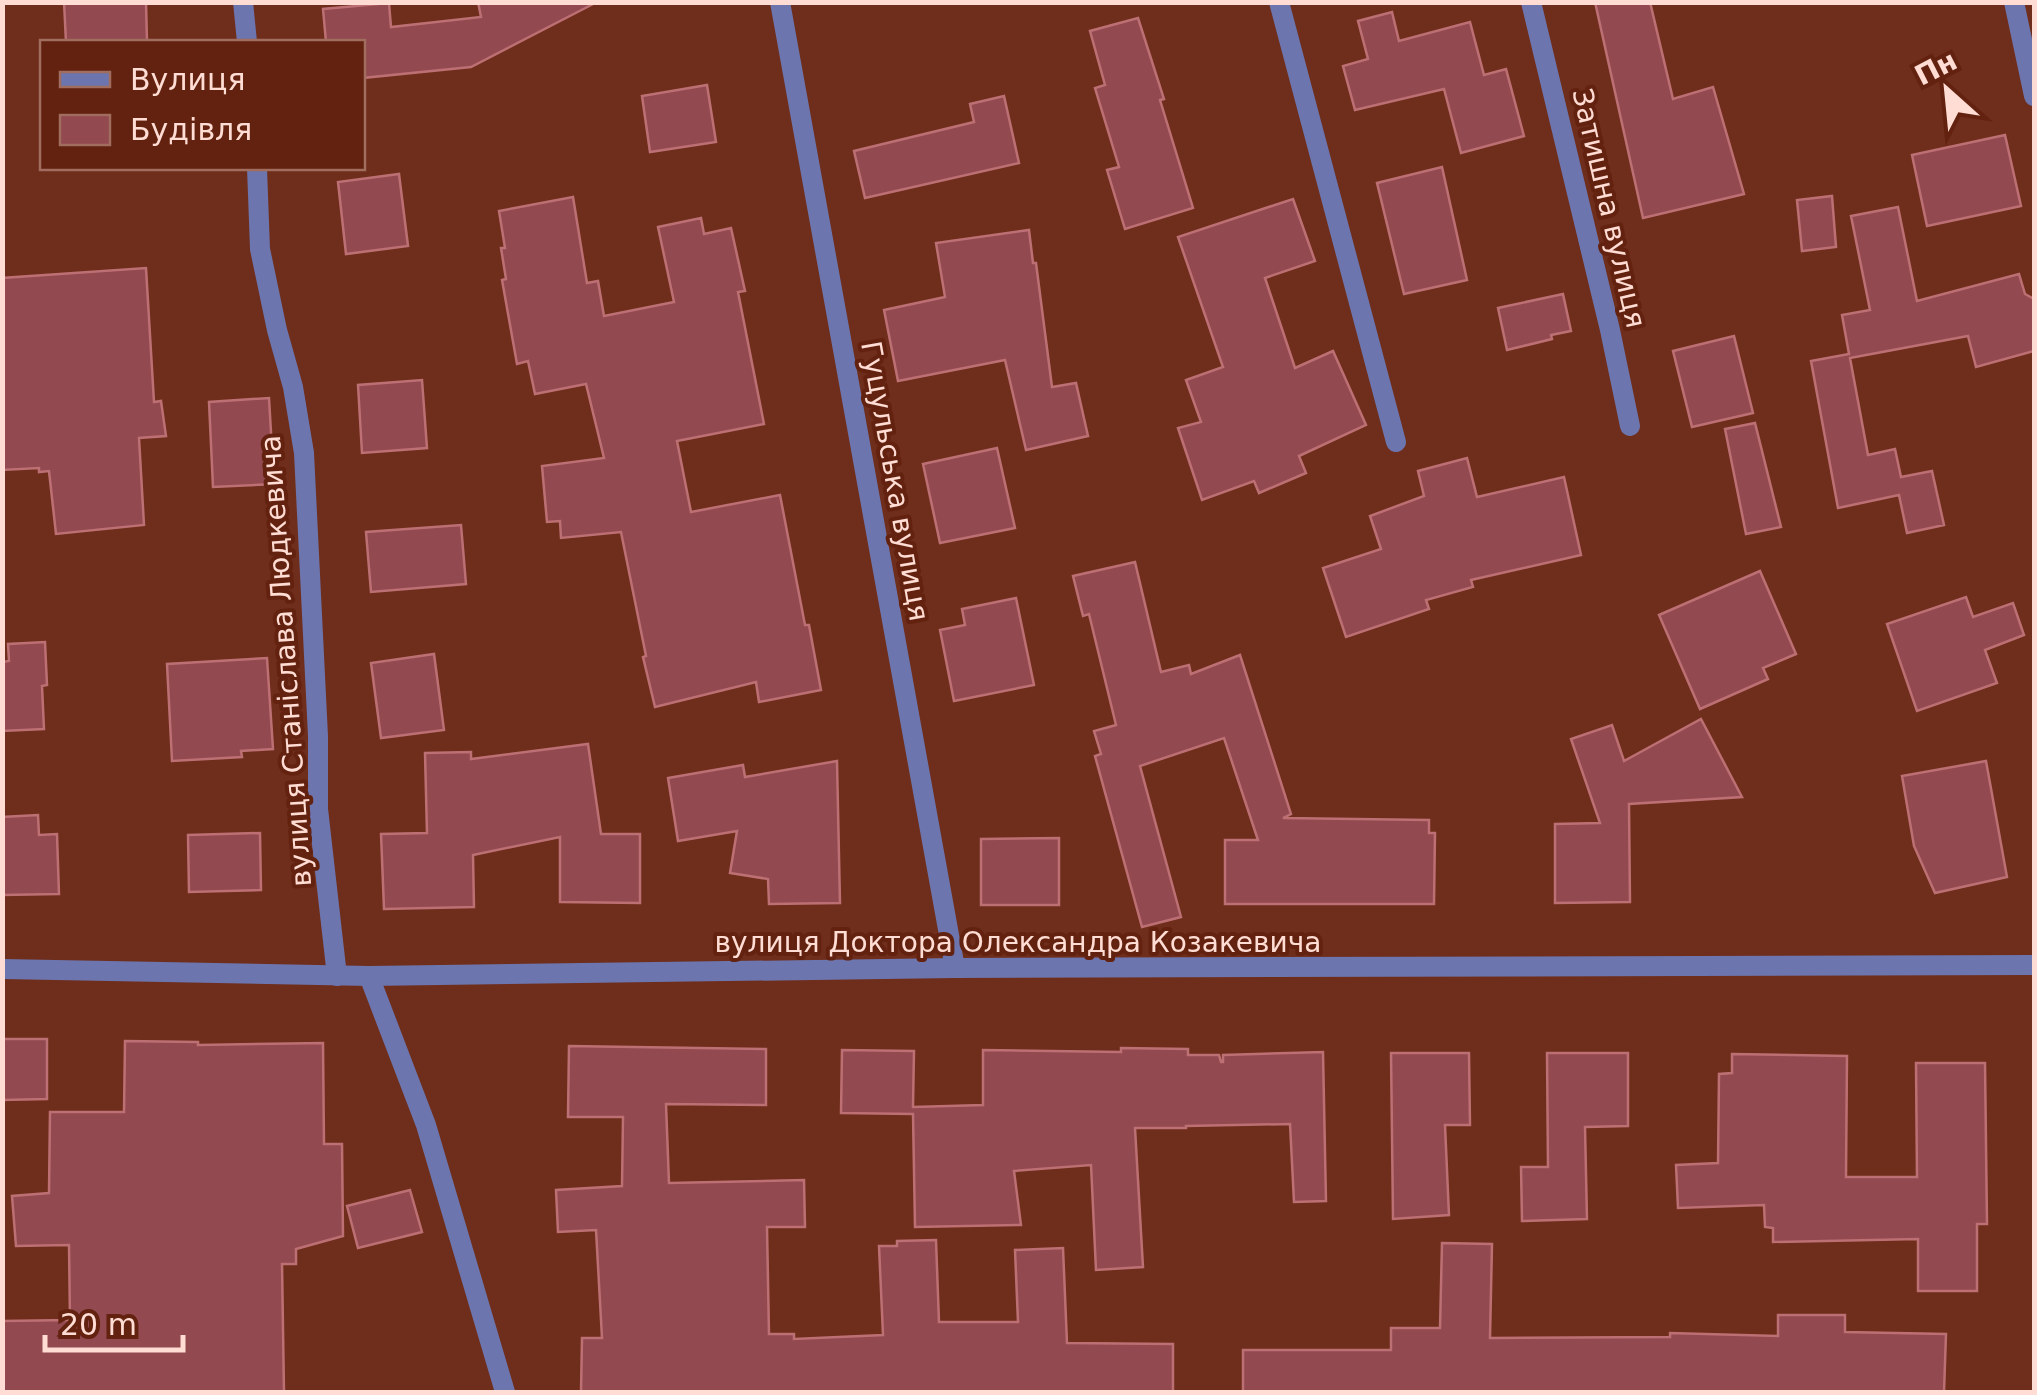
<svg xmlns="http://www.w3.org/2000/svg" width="2037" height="1395" viewBox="0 0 2037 1395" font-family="'DejaVu Sans',sans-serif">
  <rect width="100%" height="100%" fill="#6f2d1b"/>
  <!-- building -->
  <g fill="#92494f" stroke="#bd7074" stroke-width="2.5">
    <path d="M 64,2 L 146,2 L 147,42 L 66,42 Z"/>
    <path d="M 478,2 L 597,2 L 471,67 L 362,78 L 362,42 L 326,42 L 323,9 L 389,3 L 391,27 L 481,17 Z"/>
    <path d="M 1595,2 L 1650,2 L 1673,99 L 1713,87 L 1744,194 L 1643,218 Z"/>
    <path d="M 1392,12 L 1399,41 L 1470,22 L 1484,75 L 1506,69 L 1524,136 L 1461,153 L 1444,89 L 1355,110 L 1343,66 L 1368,59 L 1358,21 Z"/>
    <path d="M 1138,18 L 1164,99 L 1160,100 L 1193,208 L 1125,229 L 1107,170 L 1119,167 L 1095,88 L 1105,85 L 1090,31 Z"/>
    <path d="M 707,85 L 716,142 L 650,152 L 642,96 Z"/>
    <path d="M 1004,96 L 1019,163 L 865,198 L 854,151 L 974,122 L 970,104 Z"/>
    <path d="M 2005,135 L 2021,206 L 1927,226 L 1912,155 Z"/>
    <path d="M 1442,167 L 1467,280 L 1404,294 L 1377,183 Z"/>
    <path d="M 399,174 L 408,246 L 346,254 L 338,182 Z"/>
    <path d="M 1832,196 L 1836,247 L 1802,251 L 1797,200 Z"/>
    <path d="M 573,197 L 587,283 L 598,281 L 604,316 L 674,302 L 658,227 L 701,218 L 704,234 L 731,228 L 745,291 L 738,292 L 764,424 L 677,441 L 691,512 L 780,495 L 805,625 L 809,625 L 821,690 L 759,702 L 756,682 L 655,707 L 643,657 L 646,656 L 621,532 L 561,538 L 560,521 L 547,522 L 542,466 L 604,458 L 586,384 L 535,394 L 528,361 L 517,364 L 502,280 L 506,279 L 501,248 L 505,248 L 499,211 Z"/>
    <path d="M 1293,199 L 1315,261 L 1265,278 L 1295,368 L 1333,351 L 1366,425 L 1299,456 L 1306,473 L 1259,493 L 1254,481 L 1202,500 L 1178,428 L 1201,422 L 1186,380 L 1223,367 L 1178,237 Z"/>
    <path d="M 1898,207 L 1917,301 L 2019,274 L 2025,294 L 2034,299 L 2034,351 L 1976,367 L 1968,336 L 1850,358 L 1868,455 L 1895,449 L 1901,477 L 1932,471 L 1944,525 L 1907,533 L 1899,495 L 1838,508 L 1811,361 L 1849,354 L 1842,315 L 1870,310 L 1851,216 Z"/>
    <path d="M 1029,230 L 1033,263 L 1036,263 L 1052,387 L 1076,383 L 1088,436 L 1026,450 L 1005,360 L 898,381 L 884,310 L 945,297 L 936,243 Z"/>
    <path d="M 146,268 L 154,402 L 161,401 L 166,436 L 139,438 L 144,525 L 56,534 L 49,471 L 39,472 L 39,468 L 2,470 L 2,278 Z"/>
    <path d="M 1563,294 L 1571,331 L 1551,335 L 1552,339 L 1507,350 L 1498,308 Z"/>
    <path d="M 1734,336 L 1753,413 L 1692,427 L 1673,351 Z"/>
    <path d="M 422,380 L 427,448 L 362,453 L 358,385 Z"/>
    <path d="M 269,398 L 274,484 L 213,487 L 209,402 Z"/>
    <path d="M 1755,423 L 1781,527 L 1746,534 L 1725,429 Z"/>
    <path d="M 997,448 L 1015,528 L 940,543 L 923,464 Z"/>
    <path d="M 1467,458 L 1477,497 L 1564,477 L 1581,555 L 1471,580 L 1473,587 L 1426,600 L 1429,609 L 1346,637 L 1323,568 L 1381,549 L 1370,516 L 1424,496 L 1418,471 Z"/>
    <path d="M 461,525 L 466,584 L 371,592 L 366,532 Z"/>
    <path d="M 1135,562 L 1161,672 L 1189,665 L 1191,674 L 1240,655 L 1291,814 L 1283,818 L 1429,820 L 1429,833 L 1435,833 L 1434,904 L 1225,904 L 1225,840 L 1258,840 L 1224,738 L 1140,766 L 1181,917 L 1142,927 L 1095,756 L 1101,754 L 1094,731 L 1116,725 L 1089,614 L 1083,616 L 1073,576 Z"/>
    <path d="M 1760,571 L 1796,654 L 1763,668 L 1768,679 L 1700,709 L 1659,615 Z"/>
    <path d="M 1966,597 L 1973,617 L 2013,603 L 2024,635 L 1985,650 L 1997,683 L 1917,711 L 1887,624 Z"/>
    <path d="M 1016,598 L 1034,685 L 954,701 L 940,630 L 965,625 L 962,609 Z"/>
    <path d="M 45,642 L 47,685 L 42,686 L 44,729 L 2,731 L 2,662 L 9,661 L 8,644 Z"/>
    <path d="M 434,654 L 444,730 L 381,738 L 371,663 Z"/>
    <path d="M 267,658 L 273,749 L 241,751 L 242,757 L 172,761 L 167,664 Z"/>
    <path d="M 1701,719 L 1742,797 L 1629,804 L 1630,902 L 1555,903 L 1555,824 L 1600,823 L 1571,739 L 1612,725 L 1624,761 Z"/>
    <path d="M 588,744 L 601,834 L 640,834 L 640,903 L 560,902 L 560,837 L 473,855 L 474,907 L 384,909 L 381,834 L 427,833 L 425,753 L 471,752 L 471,759 Z"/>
    <path d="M 837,761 L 840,903 L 769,904 L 768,879 L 730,873 L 737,831 L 678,841 L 668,778 L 743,765 L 745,777 Z"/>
    <path d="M 1986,761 L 2007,877 L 1935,893 L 1914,846 L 1902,776 Z"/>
    <path d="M 38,815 L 39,835 L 57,834 L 59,894 L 2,895 L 2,817 Z"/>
    <path d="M 260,833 L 261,890 L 189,892 L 188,835 Z"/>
    <path d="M 1059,838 L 1059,905 L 981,905 L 981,839 Z"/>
    <path d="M 2,1039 L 47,1039 L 47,1099 L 2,1100 Z"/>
    <path d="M 125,1041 L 198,1042 L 198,1045 L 323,1043 L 324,1144 L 342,1144 L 343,1236 L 296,1249 L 296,1264 L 282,1264 L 284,1392 L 2,1392 L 2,1321 L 70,1320 L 69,1245 L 16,1246 L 12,1196 L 49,1193 L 50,1112 L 124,1112 Z"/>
    <path d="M 569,1046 L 766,1049 L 766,1105 L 666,1104 L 669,1183 L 804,1180 L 805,1227 L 767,1227 L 769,1334 L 794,1334 L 794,1339 L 883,1335 L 879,1246 L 897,1246 L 897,1241 L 936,1240 L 939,1322 L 1018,1322 L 1015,1250 L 1063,1248 L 1067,1343 L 1173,1344 L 1173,1392 L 581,1392 L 582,1338 L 602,1338 L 596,1230 L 558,1232 L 556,1190 L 622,1186 L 623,1117 L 568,1117 Z"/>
    <path d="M 1121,1048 L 1188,1049 L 1188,1055 L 1219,1055 L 1221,1062 L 1223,1062 L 1223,1055 L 1323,1052 L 1326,1201 L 1294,1202 L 1290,1124 L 1186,1126 L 1186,1128 L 1135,1128 L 1143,1267 L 1096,1270 L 1091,1165 L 1014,1171 L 1021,1225 L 915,1227 L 913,1114 L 841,1113 L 842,1050 L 914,1051 L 913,1107 L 983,1105 L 983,1050 L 1121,1052 Z"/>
    <path d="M 1391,1053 L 1469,1053 L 1470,1125 L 1445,1125 L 1449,1215 L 1393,1219 Z"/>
    <path d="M 1547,1053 L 1628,1053 L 1628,1126 L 1585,1127 L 1587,1219 L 1522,1221 L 1521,1167 L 1548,1167 Z"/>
    <path d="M 1732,1054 L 1847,1056 L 1846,1177 L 1917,1177 L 1916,1063 L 1985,1063 L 1987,1224 L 1977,1224 L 1977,1291 L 1918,1291 L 1918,1239 L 1773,1242 L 1773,1228 L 1765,1227 L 1764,1205 L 1678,1208 L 1676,1165 L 1718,1163 L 1719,1074 L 1732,1073 Z"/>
    <path d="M 410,1190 L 422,1232 L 358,1248 L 347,1206 Z"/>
    <path d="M 1442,1243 L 1492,1244 L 1490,1338 L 1670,1337 L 1670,1333 L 1778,1336 L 1778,1315 L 1845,1315 L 1845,1332 L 1946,1334 L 1944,1392 L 1243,1392 L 1243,1350 L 1391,1350 L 1391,1328 L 1440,1328 Z"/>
  </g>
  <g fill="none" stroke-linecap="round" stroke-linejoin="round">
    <!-- street -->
    <g stroke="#6c75ad" stroke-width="20">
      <path d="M 243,2 L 247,42"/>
      <path d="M 780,2 L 955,968"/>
      <path d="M 1279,2 L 1396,442"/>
      <path d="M 1531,2 L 1610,330 L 1630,426"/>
      <path d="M 2014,2 L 2034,96"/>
      <path d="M 257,168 L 260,249 L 277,330 L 293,387 L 304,453 L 318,736 L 318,809 L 337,976"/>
      <path d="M 2,969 L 369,976 L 955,968 L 2034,965"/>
      <path d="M 369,976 L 426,1125 L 505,1392"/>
    </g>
  </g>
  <g text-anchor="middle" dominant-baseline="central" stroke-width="8" stroke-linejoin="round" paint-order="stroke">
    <!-- street labels -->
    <g font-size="28" fill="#ffddd4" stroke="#63220f">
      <text transform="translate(1609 208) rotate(77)">Затишна вулиця</text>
      <text transform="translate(895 481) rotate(80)">Гуцульська вулиця</text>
      <text transform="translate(286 661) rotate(-94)">вулиця Станіслава Людкевича</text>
      <text x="1018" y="942">вулиця Доктора Олександра Козакевича</text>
    </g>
  </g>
  <!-- border -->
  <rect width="2037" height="1395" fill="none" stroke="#ffddd4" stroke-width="10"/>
  <!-- legend -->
  <rect x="40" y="40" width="325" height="130" fill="#63220f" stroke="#a16d5e" stroke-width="2.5"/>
  <rect x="60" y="72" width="50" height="15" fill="#6c75ad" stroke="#a16d5e" stroke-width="2.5"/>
  <text x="130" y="90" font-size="30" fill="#ffddd4">Вулиця</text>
  <rect x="60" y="115" width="50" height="30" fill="#92494f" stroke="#a16d5e" stroke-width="2.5"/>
  <text x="130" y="140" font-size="30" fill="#ffddd4">Будівля</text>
  <!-- north arrow -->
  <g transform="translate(1947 90) rotate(333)" stroke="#63220f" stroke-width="8" paint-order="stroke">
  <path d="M0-8L18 38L0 25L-18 38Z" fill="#ffddd4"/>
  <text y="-15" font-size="28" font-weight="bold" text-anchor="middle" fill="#ffddd4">Пн</text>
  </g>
  <!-- scale -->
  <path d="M45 1335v15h138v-15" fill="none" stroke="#ffddd4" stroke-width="5"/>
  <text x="60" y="1335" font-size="30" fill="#ffddd4" stroke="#63220f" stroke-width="8" paint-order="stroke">20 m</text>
</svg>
